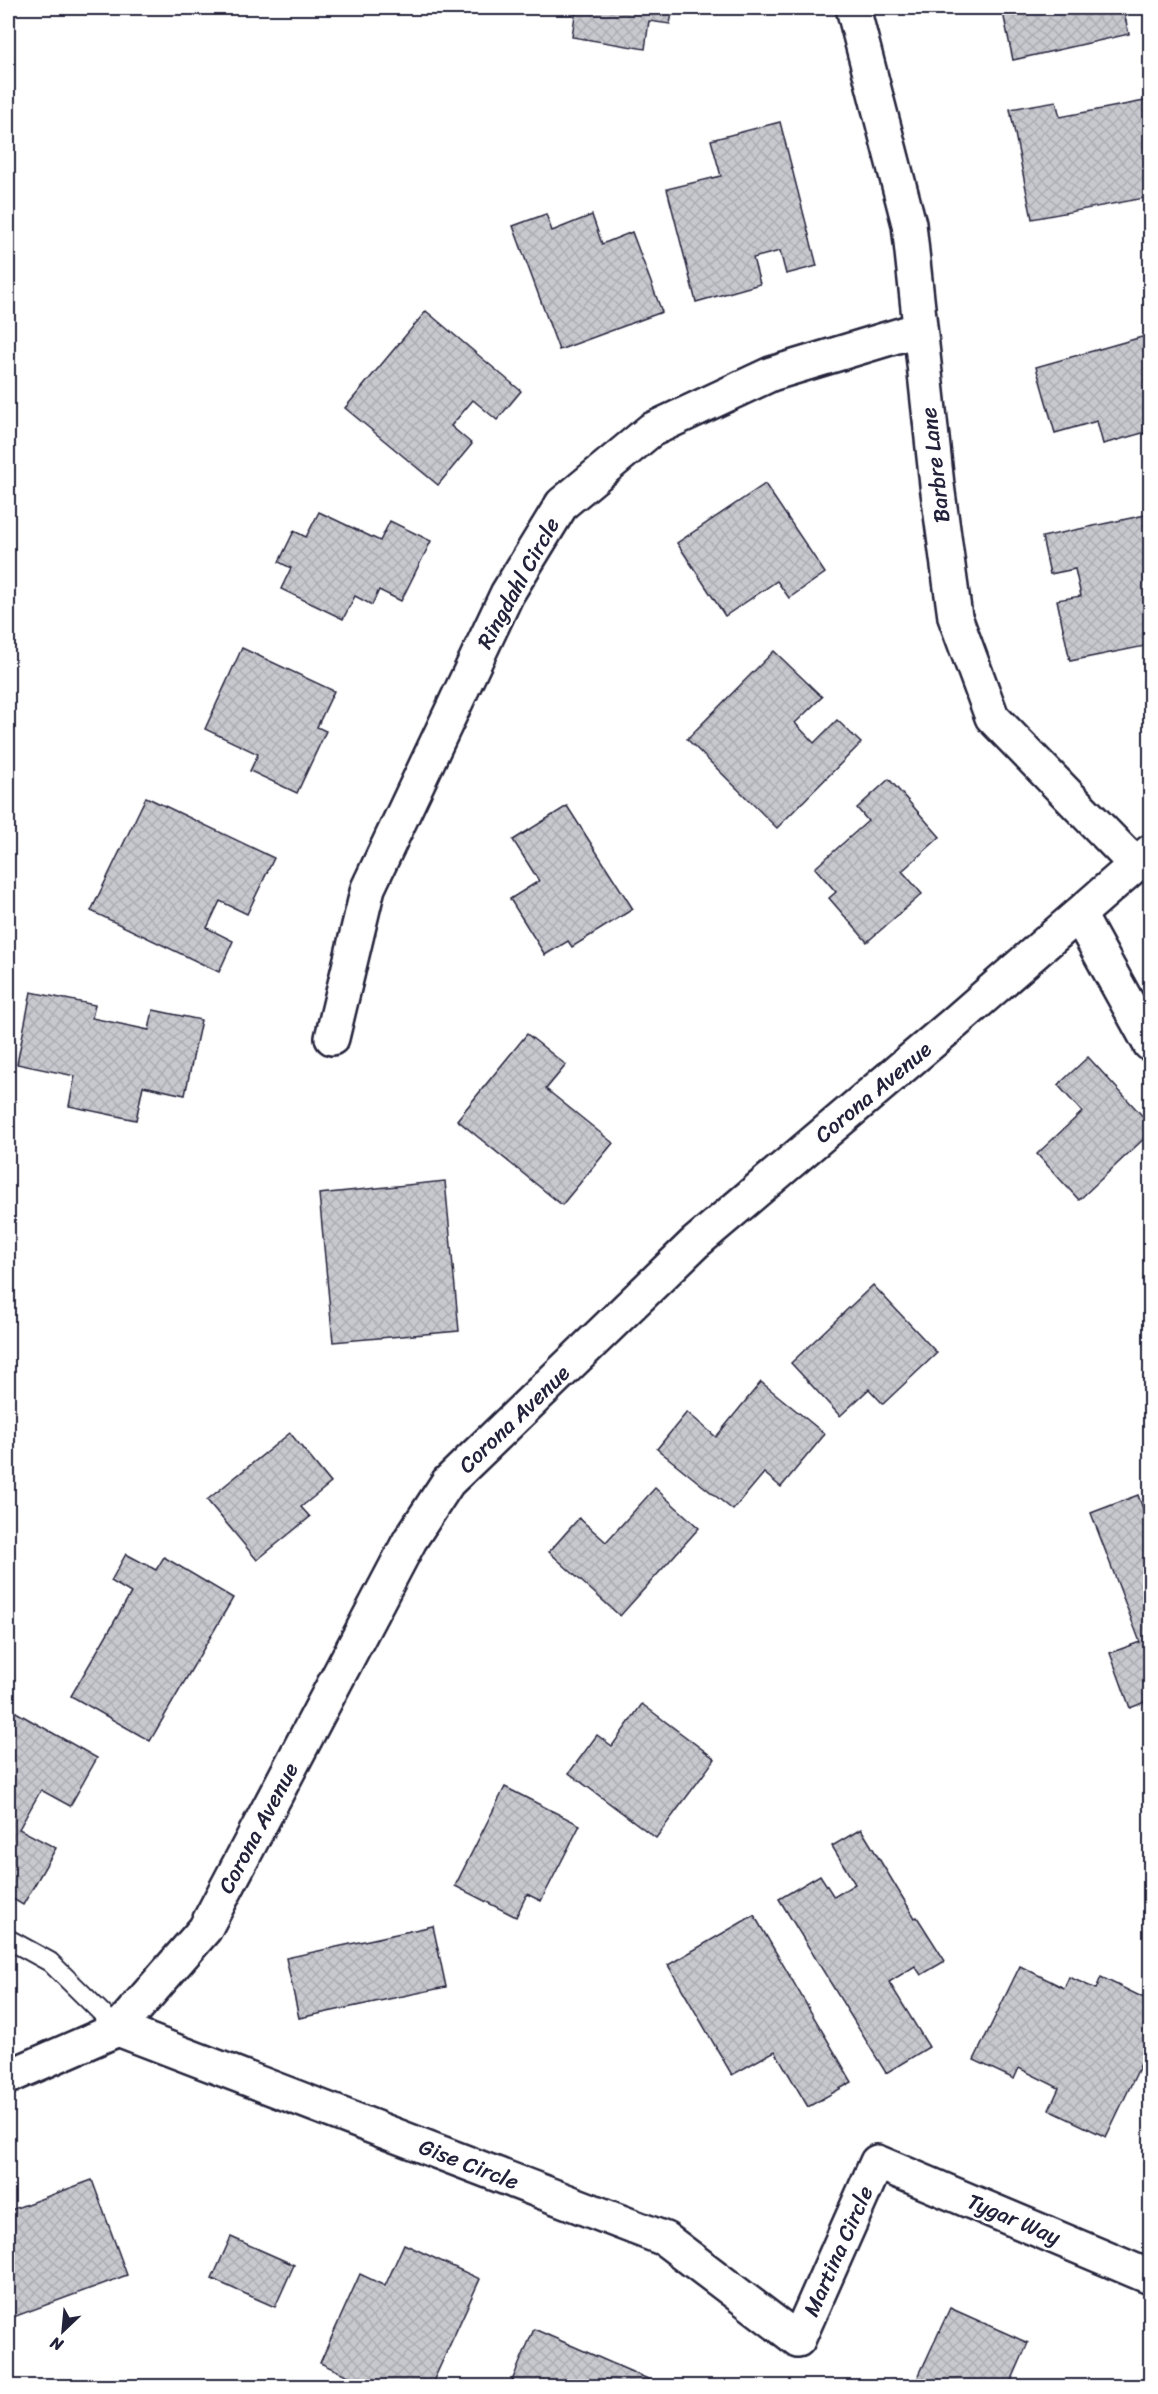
<svg xmlns="http://www.w3.org/2000/svg" width="1158" height="2394" viewBox="0 0 1158 2394" font-family="Sriracha,sans-serif">
  <defs>
    <pattern id="building-cross-hatch" width="8" height="8" patternUnits="userSpaceOnUse" patternTransform="scale(1.5)"><rect width="8" height="8" fill="#c8c8cf"/><path d="M0 0l8 8M0 8l8-8" fill="none" stroke="#acacb3"/></pattern>
  </defs>
  <rect width="100%" height="100%" fill="#fff"/>
  <filter id="ink" filterUnits="userSpaceOnUse"><feTurbulence type="fractalNoise" baseFrequency=".0167" numOctaves="2"/><feDisplacementMap in="SourceGraphic" scale="12" xChannelSelector="R" yChannelSelector="G"/><feConvolveMatrix kernelMatrix="1 2 1 2 8 2 1 2 1" color-interpolation-filters="sRGB"/></filter>
  <g filter="url(#ink)">
    <!-- building -->
    <g fill="url(#building-cross-hatch)" stroke="#22223b" stroke-width="1.5">
      <path d="M 576,8 L 673,8 L 670,24 L 649,21 L 645,49 L 572,37 Z"/>
      <path d="M 1002,8 L 1123,8 L 1129,34 L 1013,60 Z"/>
      <path d="M 1150,100 L 1150,197 L 1032,219 L 1010,109 L 1056,101 L 1060,117 Z"/>
      <path d="M 780,122 L 817,266 L 786,274 L 780,251 L 753,258 L 760,284 L 696,302 L 667,189 L 721,176 L 711,140 Z"/>
      <path d="M 546,214 L 552,231 L 592,215 L 602,244 L 632,232 L 662,312 L 559,350 L 513,226 Z"/>
      <path d="M 426,311 L 521,391 L 497,420 L 473,400 L 451,426 L 472,444 L 438,485 L 345,408 Z"/>
      <path d="M 1149,335 L 1150,341 L 1150,431 L 1103,444 L 1097,421 L 1055,433 L 1036,367 Z"/>
      <path d="M 765,484 L 825,573 L 789,598 L 777,581 L 725,616 L 677,543 Z"/>
      <path d="M 319,512 L 380,541 L 390,521 L 431,541 L 401,601 L 379,590 L 372,605 L 355,596 L 343,619 L 281,589 L 291,568 L 279,562 L 294,531 L 306,537 Z"/>
      <path d="M 1150,514 L 1150,645 L 1070,661 L 1057,600 L 1081,596 L 1075,569 L 1050,574 L 1042,537 Z"/>
      <path d="M 242,648 L 334,691 L 317,727 L 326,731 L 297,793 L 250,771 L 258,754 L 205,729 Z"/>
      <path d="M 774,651 L 822,697 L 795,723 L 814,743 L 837,720 L 861,743 L 777,828 L 687,739 Z"/>
      <path d="M 889,779 L 940,837 L 902,871 L 922,894 L 867,942 L 829,898 L 836,892 L 815,868 L 868,821 L 857,808 Z"/>
      <path d="M 146,797 L 274,858 L 247,914 L 220,901 L 207,928 L 233,941 L 219,972 L 91,911 Z"/>
      <path d="M 567,806 L 633,909 L 572,947 L 568,941 L 545,955 L 510,899 L 539,881 L 513,840 Z"/>
      <path d="M 31,992 L 95,1005 L 92,1018 L 149,1030 L 153,1010 L 201,1020 L 185,1095 L 143,1086 L 136,1120 L 69,1106 L 75,1076 L 17,1064 Z"/>
      <path d="M 527,1034 L 566,1065 L 546,1089 L 613,1143 L 562,1205 L 457,1120 Z"/>
      <path d="M 1088,1057 L 1150,1124 L 1150,1133 L 1079,1200 L 1037,1154 L 1082,1112 L 1058,1085 Z"/>
      <path d="M 445,1181 L 459,1331 L 333,1342 L 319,1194 Z"/>
      <path d="M 873,1285 L 937,1353 L 883,1404 L 869,1389 L 840,1416 L 791,1363 Z"/>
      <path d="M 761,1382 L 825,1434 L 781,1487 L 764,1473 L 733,1510 L 657,1449 L 687,1412 L 716,1437 Z"/>
      <path d="M 290,1433 L 331,1483 L 301,1507 L 310,1517 L 257,1560 L 207,1500 Z"/>
      <path d="M 655,1488 L 699,1528 L 620,1616 L 549,1552 L 579,1518 L 606,1542 Z"/>
      <path d="M 1138,1495 L 1150,1528 L 1150,1700 L 1130,1708 L 1110,1653 L 1140,1642 L 1091,1513 Z"/>
      <path d="M 126,1554 L 156,1570 L 164,1557 L 233,1598 L 150,1741 L 71,1696 L 131,1593 L 111,1581 Z"/>
      <path d="M 642,1704 L 715,1759 L 656,1838 L 569,1773 L 597,1735 L 612,1746 Z"/>
      <path d="M 14,1711 L 97,1758 L 70,1806 L 41,1790 L 19,1829 L 56,1848 L 23,1905 L 8,1896 L 8,1723 Z"/>
      <path d="M 505,1787 L 580,1825 L 541,1901 L 527,1894 L 516,1917 L 455,1886 Z"/>
      <path d="M 861,1829 L 915,1918 L 917,1917 L 945,1961 L 921,1975 L 915,1966 L 889,1982 L 929,2047 L 886,2073 L 779,1899 L 820,1875 L 834,1897 L 855,1884 L 832,1846 Z"/>
      <path d="M 754,1915 L 852,2082 L 808,2107 L 775,2051 L 732,2075 L 668,1965 Z"/>
      <path d="M 433,1926 L 446,1987 L 299,2018 L 286,1958 Z"/>
      <path d="M 1020,1966 L 1064,1988 L 1069,1977 L 1096,1989 L 1101,1977 L 1150,2001 L 1150,2045 L 1106,2137 L 1049,2110 L 1059,2088 L 1019,2068 L 1014,2079 L 974,2060 Z"/>
      <path d="M 92,2180 L 127,2275 L 8,2319 L 8,2211 Z"/>
      <path d="M 231,2237 L 294,2265 L 275,2307 L 212,2279 Z"/>
      <path d="M 404,2244 L 480,2279 L 431,2386 L 370,2386 L 320,2363 L 360,2274 L 385,2286 Z"/>
      <path d="M 950,2308 L 1028,2343 L 1009,2386 L 914,2386 Z"/>
      <path d="M 534,2329 L 664,2386 L 518,2386 L 511,2383 Z"/>
    </g>
    <g fill="none" stroke-linecap="round" stroke-linejoin="round">
      <!-- lane casing -->
      <g stroke="#22223b" stroke-width="22">
        <path id="lane" d="M 8,1939 L 50,1962 L 118,2029"/>
      </g>
      <!-- street casing -->
      <g stroke="#22223b" stroke-width="38">
        <g id="street">
          <path d="M 853,8 L 909,224 L 937,485 L 955,617 L 992,717 L 1136,865"/>
          <path d="M 1079,915 L 1150,1044"/>
          <path d="M 332,1038 L 368,888 L 507,594 L 562,504 L 651,430 L 771,374 L 920,329"/>
          <path d="M 118,2029 L 665,2239 L 798,2340 L 877,2162 L 1150,2277"/>
          <path d="M 8,2077 L 118,2029 L 205,1929 L 410,1540 L 448,1482 L 695,1243 L 952,1025 L 1150,852"/>
        </g>
      </g>
      <!-- lane -->
      <use href="#lane" stroke="#fff" stroke-width="18"/>
      <!-- street -->
      <use href="#street" stroke="#fff" stroke-width="33"/>
    </g>
  </g>
  <g text-anchor="middle" dominant-baseline="central" stroke-width="5" stroke-linejoin="round" paint-order="stroke">
    <!-- street labels -->
    <g font-size="22" fill="#22223b" stroke="#fff">
      <text transform="translate(935 465) rotate(-97)">Barbre Lane</text>
      <text transform="translate(518 583) rotate(-61)">Ringdahl Circle</text>
      <text transform="translate(873 1092) rotate(-40)">Corona Avenue</text>
      <text transform="translate(514 1419) rotate(-44)">Corona Avenue</text>
      <text transform="translate(258 1828) rotate(-62)">Corona Avenue</text>
      <text transform="translate(469 2164) rotate(21)">Gise Circle</text>
      <text transform="translate(1014 2219) rotate(23)">Tygar Way</text>
      <text transform="translate(838 2251) rotate(-66)">Martina Circle</text>
    </g>
  </g>
  <!-- margin -->
  <rect width="1158" height="2394" fill="none" stroke="#fff" stroke-width="30"/>
  <rect x="15" y="15" width="1128" height="2364" fill="none" stroke="#22223b" stroke-width="2" filter="url(#ink)"/>
  <!-- north arrow -->
  <g transform="translate(63 2331) rotate(206)" stroke="#ffffff" stroke-width="4.5" paint-order="stroke">
  <path d="M0-4.5L10 22L0 15L-10 22Z" fill="#22223b"/>
  <text y="-9" font-size="16" font-weight="bold" text-anchor="middle" fill="#22223b">N</text>
  </g>
</svg>
